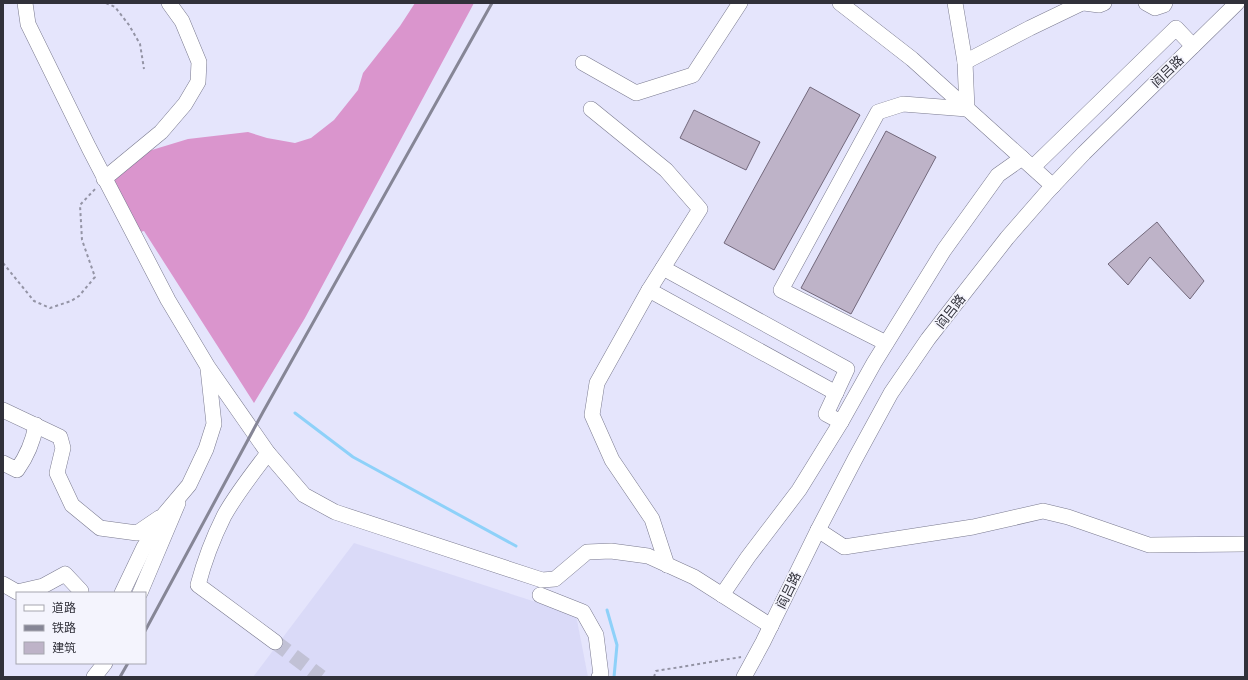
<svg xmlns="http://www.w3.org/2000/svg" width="1248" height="680" viewBox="0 0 1248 680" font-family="Cabin,'Noto Sans SC',sans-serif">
  <rect width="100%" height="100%" fill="#e5e5fc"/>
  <!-- built -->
  <path fill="#dadaf8" d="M 354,543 L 576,615 L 588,677 L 253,677 Z"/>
  <!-- forest -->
  <path fill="#da95cd" d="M 415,3 L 474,3 L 305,318 L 254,403 L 144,231 L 131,234 L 97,174 L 142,153 L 188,139 L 248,132 L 267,138 L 295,143 L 311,138 L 334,120 L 358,90 L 363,73 L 400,26 Z"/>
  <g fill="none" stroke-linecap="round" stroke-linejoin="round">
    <!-- stream -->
    <g stroke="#8ed1f9" stroke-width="3">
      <path d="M 295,413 L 353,457 L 516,546"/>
      <path d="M 607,610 L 617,645 L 614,677"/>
    </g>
  </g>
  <!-- building -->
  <g fill="#beb3c8" stroke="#72687b">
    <path d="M 810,87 L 860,115 L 774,270 L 724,243 Z"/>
    <path d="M 694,110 L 760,142 L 746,170 L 680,138 Z"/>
    <path d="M 886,131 L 936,157 L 851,314 L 801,288 Z"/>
    <path d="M 1157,222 L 1204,281 L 1190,299 L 1150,257 L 1128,285 L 1108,264 Z"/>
  </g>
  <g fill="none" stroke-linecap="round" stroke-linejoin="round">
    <!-- minor-tunnel -->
    <path stroke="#c1c1d5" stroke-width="15" stroke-dasharray="15 8" stroke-linecap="butt" d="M 275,642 L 321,677"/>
    <!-- minor casing -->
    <g stroke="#7a7a8f" stroke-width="16">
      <g id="minor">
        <path d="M 25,3 L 28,24 L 89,148 L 168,300 L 208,367 L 268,453 L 304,495 L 335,512 L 542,580 L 555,579 L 587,552 L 611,551 L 648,556 L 694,577 L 771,626"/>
        <path d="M 840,3 L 912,59 L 1053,186"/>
        <path d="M 1084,3 L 1099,5 L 1104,3"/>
        <path d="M 1146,3 L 1155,8 L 1164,5 L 1165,3"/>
        <path d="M 965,62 L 1030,28 L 1082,3"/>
        <path d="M 583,63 L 636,93 L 693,75 L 740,3"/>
        <path d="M 591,109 L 666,170 L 700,209 L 649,290 L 597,383 L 592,415 L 612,460 L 652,519 L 667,565"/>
        <path d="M 1033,167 L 1176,28 L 1193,46"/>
        <path d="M 104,179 L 161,132 L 185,104 L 198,82 L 199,62 L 182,21 L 169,3"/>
        <path d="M 663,268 L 847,369 L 826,414 L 841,422"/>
        <path d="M 649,290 L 836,393"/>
        <path d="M 886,343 L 781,290 L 878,112 L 903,104 L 967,109 L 965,62 L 955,3"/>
        <path d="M 3,410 L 60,437 L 63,448 L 57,473 L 72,505 L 100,528 L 137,533 L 159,518"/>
        <path d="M 268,453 C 253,473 236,494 224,516 C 213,538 204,562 198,585 L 275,642"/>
        <path d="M 3,463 L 17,470 C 27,456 33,442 36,425"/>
        <path d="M 818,530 L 844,547 L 973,527 L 1043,511 L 1068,517 L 1149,545 L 1245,544"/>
        <path d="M 3,584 L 17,592 L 43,586 L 65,574 L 81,591 L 81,593"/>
        <path d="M 122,593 L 144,547 L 162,517 L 189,485 L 206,449 L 214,424 L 208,369"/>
        <path d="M 140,593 L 178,503"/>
        <path d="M 540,595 L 583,612 L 596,635 L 601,675 L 599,677"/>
        <path d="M 722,595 L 748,557 L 799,490 L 841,422 L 874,363 L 944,250 L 998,175 L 1022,158"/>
        <path d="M 94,677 L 105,663"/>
        <path d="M 744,677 L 763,642 L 818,530 L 855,459 L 891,393 L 928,339 L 1007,238 L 1048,191 L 1084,153 L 1237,3"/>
      </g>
    </g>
    <!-- path -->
    <g stroke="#9494a5" stroke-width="2" stroke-dasharray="3 3" stroke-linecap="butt">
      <path d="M 106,3 L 115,7 L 129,25 L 140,44 L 144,69"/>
      <path d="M 3,263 L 34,301 L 50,308 L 71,301 L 79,296 L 95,277 L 82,240 L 80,205 L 97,187"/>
      <path d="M 654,677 L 656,671 L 741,657"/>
    </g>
    <!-- minor -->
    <use href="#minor" stroke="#fff" stroke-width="15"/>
    <!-- rail -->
    <g stroke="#868696" stroke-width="3">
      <path d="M 145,631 L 263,412 L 492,3"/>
      <path d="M 120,677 L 128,663"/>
    </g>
  </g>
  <g text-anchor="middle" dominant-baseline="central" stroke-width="3.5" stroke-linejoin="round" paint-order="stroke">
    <!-- street labels -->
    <g font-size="13" fill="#31313a" stroke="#f4f4fd">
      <text transform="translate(1167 71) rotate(-44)">阎吕路</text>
      <text transform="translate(950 311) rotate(-52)">阎吕路</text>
      <text transform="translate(788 590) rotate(-64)">阎吕路</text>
    </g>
  </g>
  <!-- border -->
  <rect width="1248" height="680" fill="none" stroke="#31313a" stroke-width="8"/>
  <!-- legend -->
  <rect x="16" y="592" width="130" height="72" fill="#f4f4fd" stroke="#a6a6af"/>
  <rect x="24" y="605" width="20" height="6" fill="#ffffff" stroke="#a6a6af"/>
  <text x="52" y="612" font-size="12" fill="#31313a">道路</text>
  <rect x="24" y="625" width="20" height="6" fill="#868696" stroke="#a6a6af"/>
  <text x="52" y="632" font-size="12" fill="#31313a">铁路</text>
  <rect x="24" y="642" width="20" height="12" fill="#beb3c8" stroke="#a6a6af"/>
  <text x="52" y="652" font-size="12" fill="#31313a">建筑</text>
</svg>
